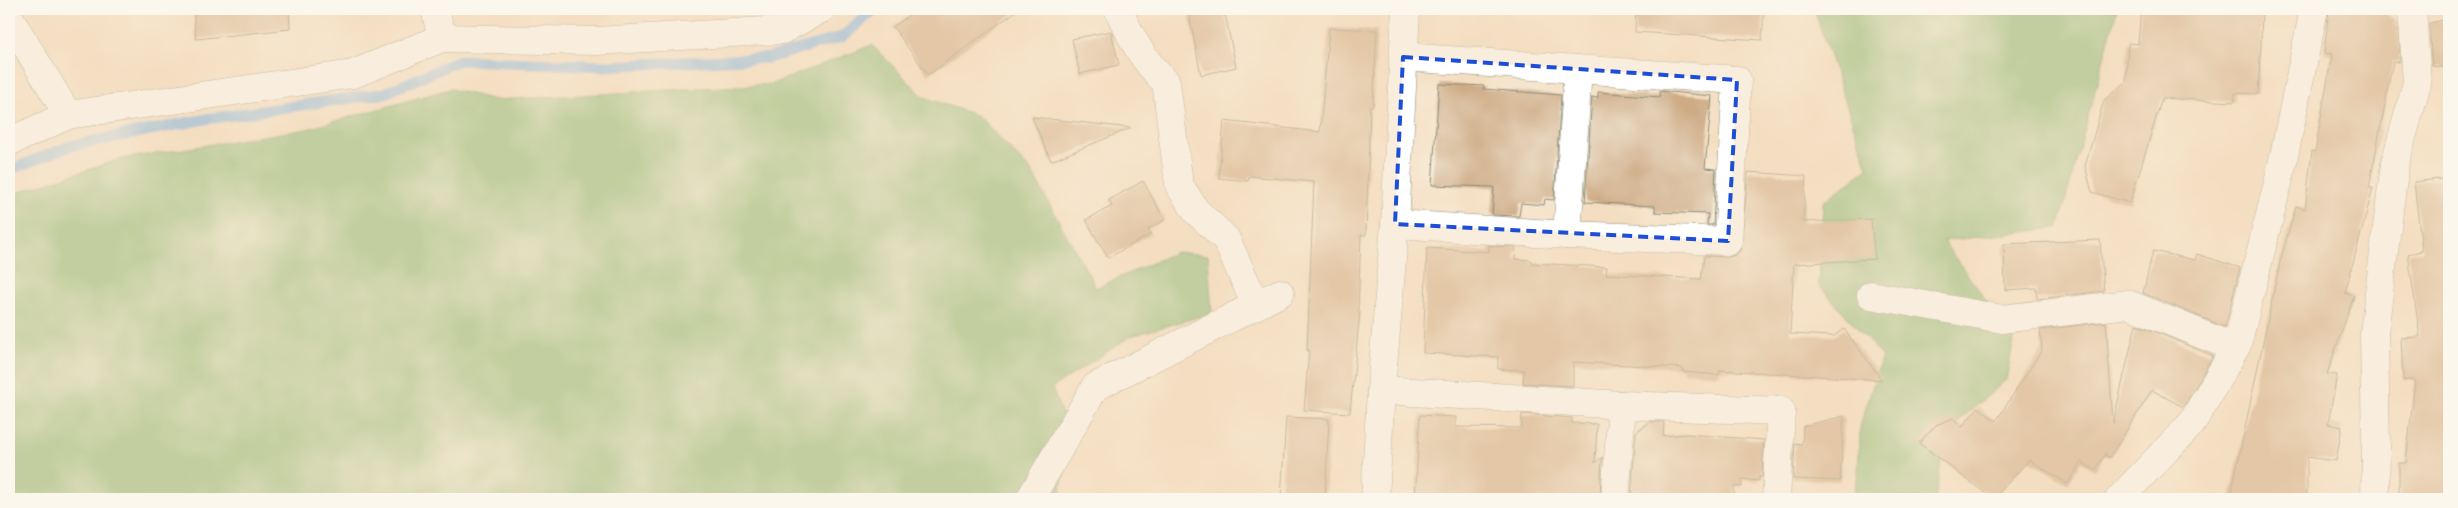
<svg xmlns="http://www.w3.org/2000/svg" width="2458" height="508" viewBox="0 0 2458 508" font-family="'Comic Neue',sans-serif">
  <rect width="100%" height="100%" fill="#fbf7ec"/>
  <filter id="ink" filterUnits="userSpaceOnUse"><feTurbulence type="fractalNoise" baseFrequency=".02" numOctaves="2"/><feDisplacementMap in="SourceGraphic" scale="10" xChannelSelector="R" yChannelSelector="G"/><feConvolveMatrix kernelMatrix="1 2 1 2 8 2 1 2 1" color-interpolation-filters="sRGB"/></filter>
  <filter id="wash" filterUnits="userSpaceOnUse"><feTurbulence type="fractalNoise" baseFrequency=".0096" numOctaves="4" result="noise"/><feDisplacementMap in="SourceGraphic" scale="20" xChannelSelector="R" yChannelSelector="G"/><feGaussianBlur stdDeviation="1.12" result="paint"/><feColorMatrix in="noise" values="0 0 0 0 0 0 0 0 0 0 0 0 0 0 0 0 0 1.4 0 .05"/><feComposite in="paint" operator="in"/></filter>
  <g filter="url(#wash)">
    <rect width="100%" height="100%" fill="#f4dec1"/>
    <!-- forest -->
    <g fill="#86bb76" stroke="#527c55">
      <path d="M 1814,9 L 2117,9 L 2058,228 L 1943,241 L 2014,339 L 2006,380 L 1946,432 L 1935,499 L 1852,499 L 1858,474 L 1860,427 L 1882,356 L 1819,285 L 1823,202 L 1868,168 Z"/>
      <path d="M 872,45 L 924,97 L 978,116 L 1031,171 L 1096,288 L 1176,252 L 1208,255 L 1212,313 L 1131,336 L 1052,388 L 1072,440 L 1061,489 L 1061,499 L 9,499 L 9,195 L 121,159 L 307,129 L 450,89 L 495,100 L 772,84 Z"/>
    </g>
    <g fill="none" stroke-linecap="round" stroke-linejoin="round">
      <!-- stream -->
      <path stroke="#75b1e7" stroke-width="11" d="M 9,170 L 70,146 L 206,119 L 385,93 L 460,60 L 605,66 L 768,58 L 842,37 L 875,9"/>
    </g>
    <g id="blocks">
      <!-- building -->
      <g fill="#ceab85">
        <path d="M 193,9 L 289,9 L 290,29 L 196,39 Z"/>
        <path d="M 918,9 L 1019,9 L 928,75 L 893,27 Z"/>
        <path d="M 1188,9 L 1224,9 L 1236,67 L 1201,75 Z"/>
        <path d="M 1636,9 L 1764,9 L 1762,40 L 1635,32 Z"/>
        <path d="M 2141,9 L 2262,9 L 2261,44 L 2258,94 L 2235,93 L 2235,102 L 2162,98 L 2130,203 L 2092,192 L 2085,166 L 2104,100 L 2126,82 L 2128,43 L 2138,44 Z"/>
        <path d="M 2329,9 L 2383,9 L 2398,28 L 2400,62 L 2393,61 L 2369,188 L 2373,188 L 2345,293 L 2354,296 L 2327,374 L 2337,375 L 2328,424 L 2342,427 L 2336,461 L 2307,457 L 2307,499 L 2230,499 L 2280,262 L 2296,206 L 2305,209 L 2312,151 L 2315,152 L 2332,54 L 2324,53 Z"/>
        <path d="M 2449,19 L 2449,68 L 2432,66 L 2429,23 Z"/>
        <path d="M 1329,28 L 1377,30 L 1373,106 L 1370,106 L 1366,235 L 1361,235 L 1358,311 L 1360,311 L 1350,413 L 1304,410 L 1309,350 L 1307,350 L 1314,182 L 1249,176 L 1248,181 L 1219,178 L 1224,121 L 1320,132 Z"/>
        <path d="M 1111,31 L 1119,65 L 1080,74 L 1072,39 Z"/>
        <path d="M 1439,84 L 1484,86 L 1483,89 L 1561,95 L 1554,200 L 1545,199 L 1544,205 L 1521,203 L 1519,216 L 1492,215 L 1494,187 L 1432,185 Z"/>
        <path d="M 1660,91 L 1712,96 L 1705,168 L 1716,169 L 1713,225 L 1707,225 L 1708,214 L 1655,212 L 1655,206 L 1585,202 L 1592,97 L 1598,98 L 1598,92 L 1660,97 Z"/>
        <path d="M 1032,117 L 1131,128 L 1051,161 Z"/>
        <path d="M 1748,172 L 1806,176 L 1803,222 L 1871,219 L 1875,259 L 1794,264 L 1790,334 L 1834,336 L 1844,329 L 1882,380 L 1720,370 L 1719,375 L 1683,372 L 1683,368 L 1573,362 L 1573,386 L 1523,383 L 1524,370 L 1498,369 L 1498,357 L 1423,353 L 1427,248 L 1489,252 L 1489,246 L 1516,247 L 1515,259 L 1531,260 L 1531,263 L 1607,267 L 1606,274 L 1701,279 L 1704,256 L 1728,257 L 1736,255 L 1741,249 Z"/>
        <path d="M 2449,178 L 2449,499 L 2399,499 L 2399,463 L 2406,463 L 2415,380 L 2403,380 L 2401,338 L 2420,337 L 2408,254 L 2422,251 L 2414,182 Z"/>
        <path d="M 1143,181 L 1165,220 L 1148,229 L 1151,234 L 1108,258 L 1086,220 L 1112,206 L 1109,200 Z"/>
        <path d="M 2100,240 L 2104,291 L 2037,299 L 2036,288 L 2005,290 L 2004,244 Z"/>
        <path d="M 2153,251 L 2195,260 L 2197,254 L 2240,268 L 2225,327 L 2143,293 Z"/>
        <path d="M 2106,322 L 2113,423 L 2136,324 L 2213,356 L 2183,407 L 2152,390 L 2110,457 L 2105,456 L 2106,453 L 2095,470 L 2081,462 L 2068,484 L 2029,460 L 1993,499 L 1919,443 L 1936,425 L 1953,418 L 1962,427 L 1978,407 L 1996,421 L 2042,350 L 2040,330 Z"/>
        <path d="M 1522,414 L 1572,418 L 1572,423 L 1597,424 L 1595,463 L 1602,457 L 1600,499 L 1415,499 L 1420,415 L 1456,417 L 1456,427 L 1521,428 Z"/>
        <path d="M 1844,416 L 1840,481 L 1793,479 L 1795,443 L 1802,444 L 1803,426 Z"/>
        <path d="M 1286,417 L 1329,419 L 1325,499 L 1281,499 Z"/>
        <path d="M 1650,422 L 1664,422 L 1663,436 L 1688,434 L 1764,440 L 1762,477 L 1759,477 L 1759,481 L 1742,479 L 1742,487 L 1734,486 L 1734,499 L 1631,499 L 1636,432 Z"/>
      </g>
    </g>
  </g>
  <g filter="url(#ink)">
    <use href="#blocks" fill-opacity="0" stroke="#8a8e7a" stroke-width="1"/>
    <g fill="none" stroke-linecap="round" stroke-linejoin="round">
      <!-- minor casing -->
      <g stroke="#8a8e7a" stroke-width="29">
        <g id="minor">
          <path d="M 435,9 L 442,38"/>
          <path d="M 1118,9 C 1130,35 1144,63 1166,82 L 1179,185 L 1196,211 L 1226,239 L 1256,305"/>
          <path d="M 9,17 L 68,115"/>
          <path d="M 9,142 L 68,115 L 353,74 L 442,38 L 596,41 L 782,30 L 821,9"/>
          <path d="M 1395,224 L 1567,235 L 1728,241 L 1737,80 L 1403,57"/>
          <path d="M 1567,235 L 1578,69"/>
          <path d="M 1871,295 L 2002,319 L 2128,304 L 2235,348"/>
          <path d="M 1381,390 L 1622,405 L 1781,411 L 1776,499"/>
          <path d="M 1030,499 L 1095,387 L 1280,293"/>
          <path d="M 1375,499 L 1381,390 L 1395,224 L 1406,9"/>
          <path d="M 1615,499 L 1622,405"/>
          <path d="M 2119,499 L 2192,423 L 2237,345 L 2280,175 L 2314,9"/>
          <path d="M 2375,499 L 2376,448 L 2374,333 L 2395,163 L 2417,83 L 2412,9"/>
        </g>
      </g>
      <!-- minor -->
      <use href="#minor" stroke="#fff" stroke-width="28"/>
    </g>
  </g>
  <!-- marked area -->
  <path d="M0 0H2458V508H0ZM 1403,57 L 1737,80 L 1728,241 L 1395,224 Z" fill="#f4dec1" fill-opacity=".55" fill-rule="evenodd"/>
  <path fill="none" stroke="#1d4ed8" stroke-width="4" stroke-dasharray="10 6" stroke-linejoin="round" d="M 1403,57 L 1737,80 L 1728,241 L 1395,224 Z"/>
  <!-- margin -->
  <rect width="2458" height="508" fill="none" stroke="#fbf7ec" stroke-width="30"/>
</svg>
